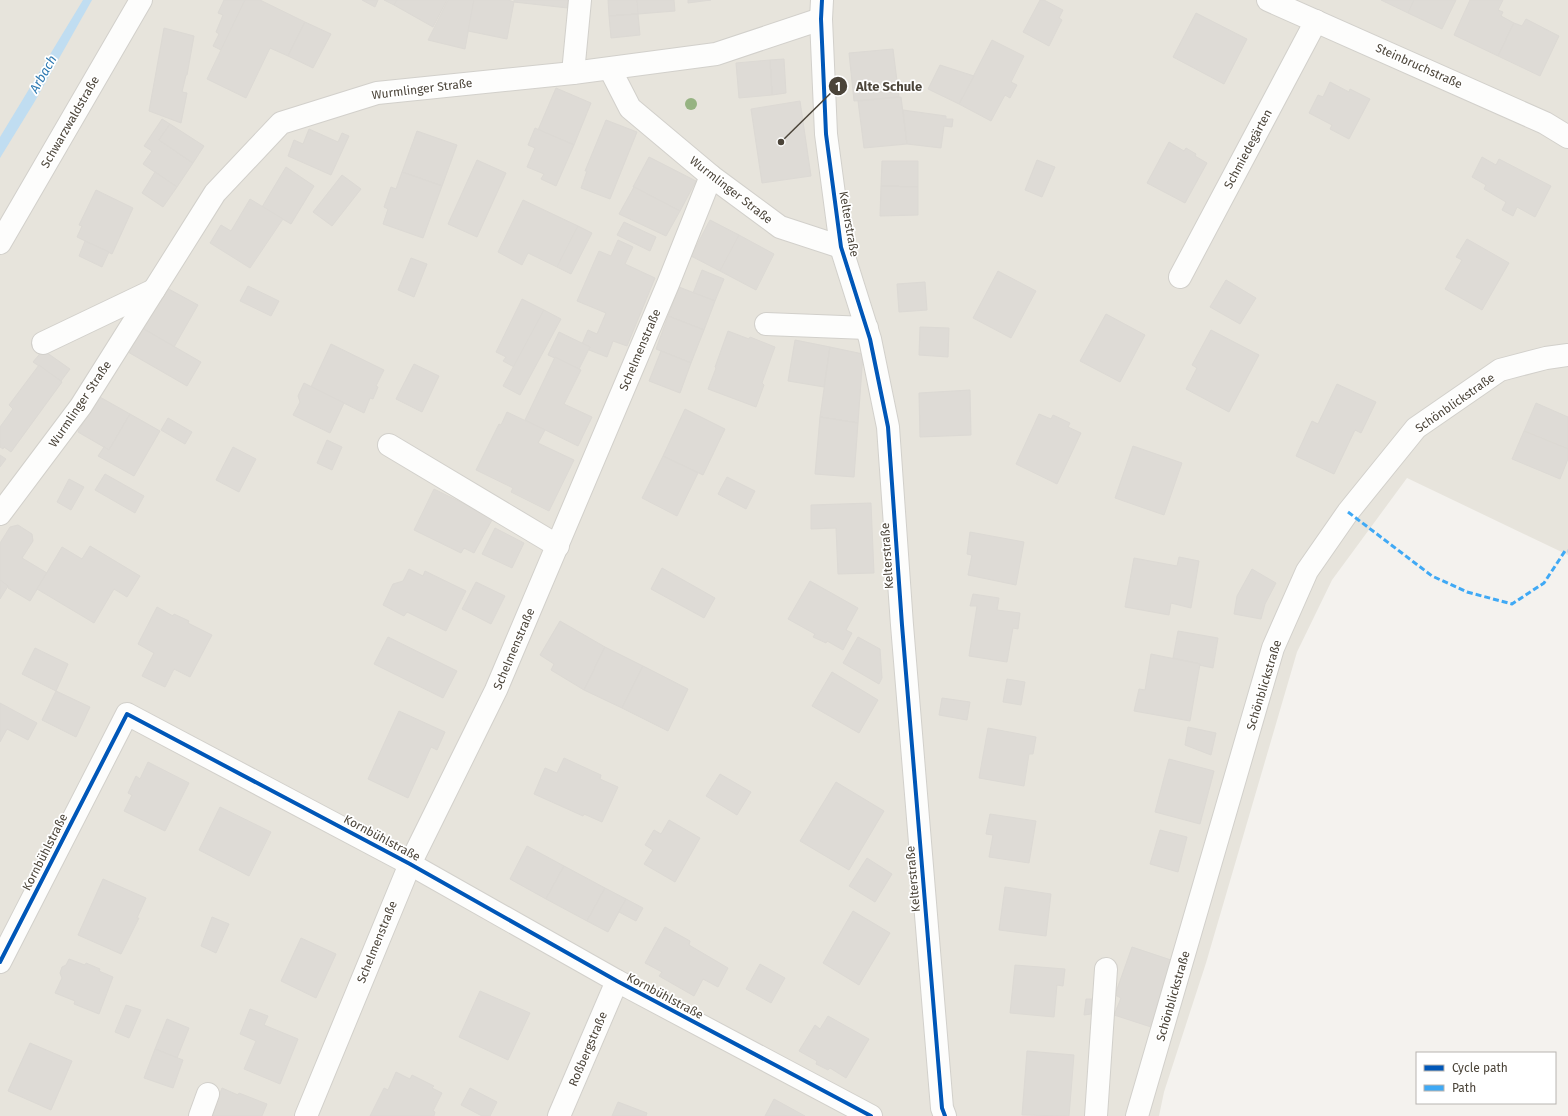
<svg xmlns="http://www.w3.org/2000/svg" width="1568" height="1116" viewBox="0 0 1568 1116" font-family="'Fira Sans',sans-serif">
  <rect width="100%" height="100%" fill="#f4f2ee"/>
  <!-- residential -->
  <path fill="#e7e4dc" d="M 0,0 L 1568,0 L 1568,555 L 1407,478 L 1332,580 L 1297,652 L 1206,963 L 1164,1092 L 1159,1116 L 0,1116 Z"/>
  <!-- water -->
  <path fill="#c0ddf1" d="M 83,0 L 92,0 L 35,101 L 0,158 L 0,137 Z"/>
  <!-- building -->
  <g fill="#dedbd6" stroke="#dcd9d4">
    <path d="M 224,0 L 245,0 L 221,50 L 213,46 L 219,34 L 216,32 L 223,15 L 218,13 Z"/>
    <path d="M 245,0 L 260,0 L 305,22 L 288,56 L 270,48 L 246,98 L 207,79 Z"/>
    <path d="M 362,0 L 378,0 L 375,7 Z"/>
    <path d="M 384,0 L 397,0 L 394,5 Z"/>
    <path d="M 397,0 L 447,0 L 433,27 L 394,5 Z"/>
    <path d="M 448,0 L 474,0 L 465,49 L 428,40 Z"/>
    <path d="M 474,0 L 508,0 L 514,2 L 507,39 L 468,31 Z"/>
    <path d="M 514,0 L 568,0 L 568,8 L 514,2 Z"/>
    <path d="M 608,0 L 637,0 L 638,14 L 609,16 Z"/>
    <path d="M 637,0 L 674,0 L 675,11 L 638,14 Z"/>
    <path d="M 688,0 L 711,0 L 688,3 Z"/>
    <path d="M 1040,0 L 1044,0 L 1063,10 L 1059,18 L 1062,20 L 1049,46 L 1023,32 Z"/>
    <path d="M 1381,0 L 1414,0 L 1408,13 Z"/>
    <path d="M 1414,0 L 1456,0 L 1442,29 L 1408,13 Z"/>
    <path d="M 1470,0 L 1503,0 L 1498,10 L 1503,12 L 1501,16 L 1514,23 L 1498,56 L 1454,35 Z"/>
    <path d="M 1196,13 L 1247,39 L 1224,84 L 1173,57 Z"/>
    <path d="M 638,14 L 640,35 L 611,38 L 609,16 Z"/>
    <path d="M 1526,19 L 1559,36 L 1540,76 L 1498,56 L 1514,23 L 1522,26 Z"/>
    <path d="M 305,22 L 331,34 L 313,68 L 288,56 Z"/>
    <path d="M 164,28 L 194,36 L 187,75 L 186,75 L 182,92 L 187,93 L 181,123 L 149,111 Z"/>
    <path d="M 992,40 L 1024,56 L 1011,82 L 1017,85 L 1010,98 L 1005,95 L 991,121 L 959,104 Z"/>
    <path d="M 893,49 L 899,97 L 854,101 L 849,53 Z"/>
    <path d="M 784,59 L 786,93 L 772,95 L 770,60 Z"/>
    <path d="M 770,60 L 772,95 L 739,98 L 736,63 Z"/>
    <path d="M 940,65 L 974,76 L 959,104 L 928,89 Z"/>
    <path d="M 1330,82 L 1349,92 L 1350,89 L 1370,99 L 1349,139 L 1330,129 L 1332,125 L 1309,113 L 1318,95 L 1323,97 Z"/>
    <path d="M 556,88 L 591,103 L 574,145 L 538,130 Z"/>
    <path d="M 901,97 L 907,144 L 864,148 L 858,101 Z"/>
    <path d="M 800,101 L 811,176 L 762,183 L 751,109 Z"/>
    <path d="M 903,110 L 946,116 L 946,119 L 953,119 L 952,127 L 944,126 L 941,148 L 907,144 Z"/>
    <path d="M 162,119 L 170,124 L 159,140 L 193,163 L 177,187 L 143,164 L 152,151 L 144,146 Z"/>
    <path d="M 606,120 L 637,132 L 610,199 L 581,188 L 587,171 L 585,171 Z"/>
    <path d="M 170,124 L 204,146 L 193,163 L 159,140 Z"/>
    <path d="M 535,128 L 574,145 L 556,186 L 541,179 L 544,174 L 527,167 L 535,148 L 528,145 Z"/>
    <path d="M 309,129 L 338,142 L 342,133 L 349,136 L 331,175 L 288,156 L 294,140 L 303,144 Z"/>
    <path d="M 417,131 L 457,145 L 442,186 L 402,172 Z"/>
    <path d="M 1169,142 L 1184,151 L 1186,148 L 1196,154 L 1195,156 L 1207,163 L 1185,203 L 1147,183 Z"/>
    <path d="M 649,157 L 696,181 L 680,211 L 633,187 Z"/>
    <path d="M 1482,157 L 1496,165 L 1499,159 L 1551,186 L 1535,217 L 1517,207 L 1513,216 L 1502,210 L 1506,202 L 1484,189 L 1486,185 L 1472,177 Z"/>
    <path d="M 477,160 L 506,173 L 477,237 L 448,224 Z"/>
    <path d="M 1037,160 L 1055,167 L 1042,197 L 1025,190 Z"/>
    <path d="M 882,161 L 918,161 L 918,187 L 881,186 Z"/>
    <path d="M 286,167 L 314,186 L 291,224 L 262,207 Z"/>
    <path d="M 155,172 L 177,187 L 163,207 L 142,193 Z"/>
    <path d="M 402,172 L 442,186 L 423,238 L 383,224 L 388,209 L 384,207 L 391,187 L 396,189 Z"/>
    <path d="M 342,175 L 361,189 L 332,226 L 313,212 Z"/>
    <path d="M 881,186 L 918,187 L 918,215 L 880,216 Z"/>
    <path d="M 634,187 L 680,211 L 666,236 L 619,214 Z"/>
    <path d="M 96,190 L 133,208 L 112,254 L 77,237 L 82,226 L 79,225 Z"/>
    <path d="M 250,199 L 283,219 L 250,268 L 210,243 L 221,225 L 231,231 Z"/>
    <path d="M 523,200 L 578,226 L 557,267 L 528,253 L 522,265 L 498,252 Z"/>
    <path d="M 710,220 L 739,235 L 720,271 L 691,256 Z"/>
    <path d="M 624,222 L 656,237 L 650,251 L 617,235 Z"/>
    <path d="M 578,226 L 592,233 L 571,274 L 557,267 Z"/>
    <path d="M 739,235 L 774,254 L 756,290 L 720,271 Z"/>
    <path d="M 1467,239 L 1509,263 L 1482,310 L 1445,289 L 1462,260 L 1456,257 Z"/>
    <path d="M 618,240 L 633,247 L 625,264 L 655,278 L 627,346 L 613,341 L 607,357 L 589,350 L 590,347 L 582,344 L 588,330 L 597,334 L 606,313 L 577,301 L 599,251 L 611,256 Z"/>
    <path d="M 85,241 L 109,252 L 102,267 L 79,256 Z"/>
    <path d="M 411,258 L 427,264 L 414,297 L 398,290 Z"/>
    <path d="M 702,270 L 724,279 L 715,301 L 693,293 Z"/>
    <path d="M 998,271 L 1036,291 L 1011,338 L 973,318 Z"/>
    <path d="M 1226,280 L 1256,298 L 1240,324 L 1210,307 Z"/>
    <path d="M 925,282 L 927,310 L 899,312 L 897,284 Z"/>
    <path d="M 248,286 L 279,301 L 271,316 L 240,301 Z"/>
    <path d="M 165,287 L 198,305 L 174,347 L 142,328 Z"/>
    <path d="M 679,287 L 715,301 L 704,330 L 668,316 Z"/>
    <path d="M 522,299 L 544,310 L 514,367 L 503,361 L 506,357 L 496,352 Z"/>
    <path d="M 544,310 L 561,319 L 520,395 L 503,386 Z"/>
    <path d="M 1106,314 L 1145,335 L 1120,382 L 1080,361 Z"/>
    <path d="M 668,316 L 704,330 L 691,363 L 656,349 Z"/>
    <path d="M 920,327 L 949,328 L 948,357 L 919,355 Z"/>
    <path d="M 142,328 L 201,362 L 187,386 L 128,352 Z"/>
    <path d="M 1211,330 L 1259,355 L 1229,412 L 1186,389 L 1197,368 L 1192,365 Z"/>
    <path d="M 728,331 L 749,339 L 750,337 L 775,347 L 762,383 L 764,385 L 756,407 L 708,389 L 716,368 L 715,367 Z"/>
    <path d="M 559,332 L 590,347 L 579,369 L 548,355 Z"/>
    <path d="M 795,340 L 830,347 L 824,387 L 788,381 Z"/>
    <path d="M 331,344 L 384,370 L 376,386 L 378,387 L 373,399 L 370,398 L 364,413 L 311,387 Z"/>
    <path d="M 830,347 L 863,354 L 858,423 L 820,417 Z"/>
    <path d="M 43,350 L 70,369 L 61,381 L 33,362 Z"/>
    <path d="M 661,351 L 691,363 L 680,393 L 649,381 Z"/>
    <path d="M 555,357 L 581,370 L 564,404 L 592,417 L 578,446 L 525,420 Z"/>
    <path d="M 414,364 L 439,376 L 422,412 L 396,399 Z"/>
    <path d="M 39,365 L 62,382 L 11,452 L 4,447 L 3,449 L 0,447 L 0,427 L 13,409 L 9,405 Z"/>
    <path d="M 304,383 L 344,403 L 330,433 L 293,415 L 300,402 L 298,396 Z"/>
    <path d="M 1337,384 L 1376,402 L 1361,433 L 1355,430 L 1334,474 L 1296,456 L 1312,421 L 1318,424 Z"/>
    <path d="M 970,390 L 971,435 L 920,437 L 919,393 Z"/>
    <path d="M 98,396 L 130,414 L 109,450 L 78,432 Z"/>
    <path d="M 1536,403 L 1568,417 L 1568,449 L 1524,431 Z"/>
    <path d="M 685,409 L 725,429 L 703,475 L 663,456 Z"/>
    <path d="M 507,412 L 545,430 L 538,443 L 574,460 L 549,511 L 511,492 L 513,488 L 476,470 L 499,424 L 501,425 Z"/>
    <path d="M 130,414 L 160,431 L 134,476 L 98,456 L 104,447 L 109,450 Z"/>
    <path d="M 1039,414 L 1051,419 L 1053,415 L 1070,423 L 1068,427 L 1081,433 L 1057,484 L 1016,464 Z"/>
    <path d="M 820,417 L 858,423 L 854,477 L 815,474 Z"/>
    <path d="M 168,418 L 192,432 L 185,444 L 161,430 Z"/>
    <path d="M 1524,431 L 1568,449 L 1568,459 L 1560,479 L 1512,459 Z"/>
    <path d="M 327,440 L 342,447 L 332,470 L 317,463 Z"/>
    <path d="M 1133,446 L 1182,463 L 1164,515 L 1115,498 Z"/>
    <path d="M 233,447 L 256,459 L 239,492 L 216,480 Z"/>
    <path d="M 0,455 L 6,459 L 0,467 Z"/>
    <path d="M 663,456 L 698,473 L 677,516 L 642,498 Z"/>
    <path d="M 105,474 L 144,496 L 135,513 L 95,490 Z"/>
    <path d="M 727,477 L 755,491 L 746,509 L 718,494 Z"/>
    <path d="M 69,479 L 84,487 L 71,510 L 57,502 Z"/>
    <path d="M 434,489 L 493,518 L 474,553 L 464,548 L 461,553 L 414,530 Z"/>
    <path d="M 871,503 L 874,573 L 838,574 L 836,528 L 811,529 L 811,505 Z"/>
    <path d="M 18,525 L 32,534 L 33,541 L 22,558 L 47,573 L 30,601 L 8,588 L 8,586 L 0,580 L 0,543 L 10,527 Z"/>
    <path d="M 495,528 L 524,543 L 512,568 L 482,554 Z"/>
    <path d="M 970,532 L 1024,542 L 1016,585 L 968,575 L 972,555 L 967,554 Z"/>
    <path d="M 90,546 L 140,576 L 127,597 L 114,589 L 94,623 L 37,589 L 62,547 L 82,559 Z"/>
    <path d="M 1179,557 L 1199,561 L 1191,608 L 1171,603 L 1169,615 L 1125,607 L 1134,558 L 1177,566 Z"/>
    <path d="M 662,568 L 715,598 L 704,618 L 651,589 Z"/>
    <path d="M 409,569 L 423,576 L 425,571 L 466,591 L 446,631 L 407,612 L 404,616 L 383,605 L 393,584 L 403,581 Z"/>
    <path d="M 1252,569 L 1276,583 L 1265,604 L 1261,619 L 1234,614 L 1237,596 Z"/>
    <path d="M 0,580 L 8,586 L 0,599 Z"/>
    <path d="M 810,581 L 858,608 L 846,630 L 852,633 L 843,650 L 827,641 L 826,643 L 813,637 L 815,634 L 788,619 Z"/>
    <path d="M 476,582 L 505,596 L 491,624 L 462,609 Z"/>
    <path d="M 973,594 L 999,598 L 997,610 L 1020,613 L 1018,629 L 1013,628 L 1007,662 L 969,656 L 977,606 L 970,606 Z"/>
    <path d="M 157,607 L 173,616 L 174,614 L 189,621 L 188,623 L 212,635 L 190,677 L 174,669 L 165,687 L 142,676 L 154,653 L 138,644 Z"/>
    <path d="M 560,621 L 605,647 L 584,690 L 551,670 L 554,664 L 540,655 Z"/>
    <path d="M 1178,631 L 1218,638 L 1213,668 L 1199,665 L 1200,664 L 1173,658 Z"/>
    <path d="M 388,637 L 457,671 L 443,698 L 374,664 Z"/>
    <path d="M 858,637 L 880,649 L 882,678 L 879,684 L 843,663 Z"/>
    <path d="M 605,647 L 643,666 L 622,708 L 584,690 Z"/>
    <path d="M 35,648 L 68,664 L 56,691 L 22,674 Z"/>
    <path d="M 1151,654 L 1200,664 L 1190,721 L 1134,711 L 1139,689 L 1145,690 Z"/>
    <path d="M 643,666 L 688,689 L 668,731 L 622,708 Z"/>
    <path d="M 832,672 L 878,700 L 859,733 L 812,706 Z"/>
    <path d="M 1007,679 L 1025,682 L 1021,705 L 1003,702 Z"/>
    <path d="M 56,691 L 90,707 L 76,737 L 42,720 Z"/>
    <path d="M 942,698 L 970,702 L 967,720 L 939,715 Z"/>
    <path d="M 0,703 L 37,723 L 28,740 L 7,729 L 0,742 Z"/>
    <path d="M 399,711 L 445,732 L 437,750 L 431,747 L 408,798 L 368,779 Z"/>
    <path d="M 1188,727 L 1216,733 L 1211,755 L 1185,745 Z"/>
    <path d="M 988,728 L 1036,737 L 1033,754 L 1029,754 L 1024,786 L 979,778 Z"/>
    <path d="M 564,758 L 601,775 L 600,779 L 618,787 L 602,822 L 584,814 L 583,816 L 534,794 L 545,768 L 557,773 Z"/>
    <path d="M 1169,759 L 1214,771 L 1200,824 L 1155,812 Z"/>
    <path d="M 148,762 L 189,783 L 165,831 L 124,811 L 132,795 L 128,793 L 136,776 L 140,779 Z"/>
    <path d="M 720,774 L 751,792 L 737,815 L 706,796 Z"/>
    <path d="M 836,782 L 884,811 L 849,870 L 800,841 Z"/>
    <path d="M 220,807 L 271,832 L 249,876 L 199,850 Z"/>
    <path d="M 990,814 L 1036,821 L 1029,863 L 989,857 L 993,835 L 986,834 Z"/>
    <path d="M 669,820 L 700,838 L 675,882 L 644,864 L 653,850 L 645,845 L 654,830 L 661,834 Z"/>
    <path d="M 1160,830 L 1187,837 L 1178,872 L 1150,864 Z"/>
    <path d="M 527,846 L 564,866 L 546,899 L 510,879 Z"/>
    <path d="M 867,858 L 892,874 L 875,902 L 849,886 Z"/>
    <path d="M 564,866 L 605,888 L 587,921 L 546,899 Z"/>
    <path d="M 103,879 L 146,898 L 137,918 L 139,918 L 121,954 L 78,935 Z"/>
    <path d="M 1005,887 L 1051,894 L 1046,936 L 999,930 Z"/>
    <path d="M 605,888 L 626,899 L 608,932 L 587,921 Z"/>
    <path d="M 626,899 L 643,908 L 636,921 L 619,912 Z"/>
    <path d="M 853,911 L 890,933 L 859,985 L 823,963 Z"/>
    <path d="M 212,917 L 229,924 L 216,953 L 201,946 Z"/>
    <path d="M 665,927 L 690,941 L 689,945 L 728,968 L 718,987 L 703,979 L 694,996 L 659,976 L 662,972 L 645,963 Z"/>
    <path d="M 301,938 L 336,954 L 316,998 L 281,981 Z"/>
    <path d="M 1132,947 L 1174,961 L 1151,1027 L 1114,1015 L 1121,998 L 1115,995 Z"/>
    <path d="M 69,959 L 85,965 L 86,963 L 100,969 L 99,971 L 113,977 L 99,1014 L 74,1004 L 75,1001 L 55,993 L 62,978 L 60,973 L 62,967 L 66,965 Z"/>
    <path d="M 760,964 L 785,978 L 771,1003 L 746,989 Z"/>
    <path d="M 1015,965 L 1065,969 L 1063,986 L 1057,985 L 1054,1017 L 1010,1013 Z"/>
    <path d="M 480,991 L 530,1013 L 508,1060 L 459,1037 Z"/>
    <path d="M 1086,999 L 1092,999 L 1091,1014 L 1084,1015 Z"/>
    <path d="M 126,1005 L 141,1010 L 129,1038 L 115,1032 Z"/>
    <path d="M 250,1009 L 268,1016 L 264,1025 L 298,1039 L 280,1084 L 244,1069 L 256,1041 L 240,1034 Z"/>
    <path d="M 828,1016 L 869,1039 L 846,1078 L 830,1068 L 828,1070 L 816,1064 L 817,1061 L 799,1051 L 815,1025 L 820,1029 Z"/>
    <path d="M 167,1019 L 189,1028 L 177,1058 L 155,1049 Z"/>
    <path d="M 30,1043 L 72,1061 L 51,1110 L 8,1091 Z"/>
    <path d="M 155,1049 L 183,1060 L 173,1088 L 144,1078 Z"/>
    <path d="M 1027,1051 L 1074,1055 L 1069,1116 L 1022,1115 Z"/>
    <path d="M 396,1072 L 410,1079 L 412,1075 L 434,1086 L 432,1088 L 442,1093 L 433,1111 L 435,1112 L 434,1116 L 370,1116 L 384,1088 L 388,1090 Z"/>
    <path d="M 222,1088 L 238,1095 L 239,1093 L 267,1104 L 262,1116 L 211,1116 Z"/>
    <path d="M 470,1088 L 497,1102 L 490,1116 L 482,1116 L 461,1105 Z"/>
    <path d="M 774,1099 L 805,1116 L 765,1116 Z"/>
    <path d="M 618,1102 L 647,1113 L 646,1116 L 612,1116 Z"/>
  </g>
  <g fill="none" stroke-linecap="round" stroke-linejoin="round">
    <!-- minor casing -->
    <g stroke="#d2d0cb" stroke-width="24">
      <g id="minor">
        <path d="M 822,0 L 821,19 L 826,134 L 841,247 L 870,339 L 888,427 L 902,625 L 942,1108 L 945,1116"/>
        <path d="M 1268,0 L 1545,123 L 1568,137"/>
        <path d="M 610,69 L 630,108 L 711,176 L 780,227 L 841,247"/>
        <path d="M 573,73 L 580,0"/>
        <path d="M 0,243 L 141,0"/>
        <path d="M 1180,277 L 1316,21"/>
        <path d="M 766,324 L 867,328"/>
        <path d="M 43,343 L 154,290"/>
        <path d="M 389,445 L 558,546"/>
        <path d="M 0,514 L 81,406 L 215,193 L 281,123 L 377,93 L 573,73 L 716,54 L 821,19"/>
        <path d="M 0,962 L 127,714 L 410,864 L 617,981 L 871,1116"/>
        <path d="M 200,1116 L 208,1094"/>
        <path d="M 306,1116 L 410,864 L 496,690 L 668,284 L 711,176"/>
        <path d="M 559,1116 L 617,981"/>
        <path d="M 1096,1116 L 1106,969"/>
        <path d="M 1137,1116 L 1273,648 L 1307,571 L 1348,512 L 1416,428 L 1500,370 L 1546,358 L 1568,355"/>
      </g>
    </g>
    <!-- minor -->
    <use href="#minor" stroke="#fdfdfc" stroke-width="22"/>
    <!-- quiet -->
    <path stroke="#3fa9f5" stroke-width="3" stroke-dasharray="6 3" stroke-linecap="butt" d="M 1348,512 L 1432,576 L 1467,592 L 1512,604 L 1544,583 L 1565,551 L 1568,551"/>
    <!-- cycleway casing -->
    <g stroke="#fff" stroke-width="6">
      <g id="cycleway">
        <path d="M 822,0 L 821,19 L 826,134 L 841,247 L 870,339 L 888,427 L 902,625 L 942,1108 L 945,1116"/>
        <path d="M 0,962 L 127,714 L 410,864 L 617,981 L 871,1116"/>
      </g>
    </g>
    <!-- cycleway -->
    <use href="#cycleway" stroke="#0057b8" stroke-width="4"/>
  </g>
  <!-- trees -->
  <circle fill="#96b382" cx="691" cy="104" r="6"/>
  <g text-anchor="middle" dominant-baseline="central" stroke-width="3.5" stroke-linejoin="round" paint-order="stroke">
    <!-- street labels -->
    <g font-size="12" fill="#4b4439" stroke="#fff">
      <text transform="translate(1419 66) rotate(24)">Steinbruchstraße</text>
      <text transform="translate(422 89) rotate(-7)">Wurmlinger Straße</text>
      <text transform="translate(70 122) rotate(-60)">Schwarzwaldstraße</text>
      <text transform="translate(1248 149) rotate(-62)">Schmiedegärten</text>
      <text transform="translate(731 190) rotate(38)">Wurmlinger Straße</text>
      <text transform="translate(849 224) rotate(80)">Kelterstraße</text>
      <text transform="translate(640 350) rotate(-67)">Schelmenstraße</text>
      <text transform="translate(1455 403) rotate(-35)">Schönblickstraße</text>
      <text transform="translate(80 404) rotate(-56)">Wurmlinger Straße</text>
      <text transform="translate(887 556) rotate(-94)">Kelterstraße</text>
      <text transform="translate(514 649) rotate(-67)">Schelmenstraße</text>
      <text transform="translate(1264 685) rotate(-73)">Schönblickstraße</text>
      <text transform="translate(382 838) rotate(28)">Kornbühlstraße</text>
      <text transform="translate(45 852) rotate(-63)">Kornbühlstraße</text>
      <text transform="translate(913 879) rotate(-95)">Kelterstraße</text>
      <text transform="translate(377 942) rotate(-68)">Schelmenstraße</text>
      <text transform="translate(665 996) rotate(28)">Kornbühlstraße</text>
      <text transform="translate(1173 996) rotate(-74)">Schönblickstraße</text>
      <text transform="translate(588 1049) rotate(-67)">Roßbergstraße</text>
    </g>
    <!-- water labels -->
    <g font-size="13" font-style="italic" fill="#2e7ab2" stroke="#fff">
      <text transform="translate(43 74) rotate(-60)">Arbach</text>
    </g>
  </g>
  <!-- callouts -->
  <path fill="none" stroke="#4b4439" stroke-width="1.5" d="M781 142L838 86"/>
  <g fill="#4b4439" stroke="#fff" stroke-width="1.5">
    <circle cx="781" cy="142" r="4"/>
    <circle cx="838" cy="86" r="10"/>
  </g>
  <g font-size="12" text-anchor="middle" font-weight="bold" fill="#fff">
    <text x="838" y="91">1</text>
  </g>
  <g font-size="13" text-anchor="middle" font-weight="bold" fill="#4b4439" stroke="#fff" stroke-width="3.5" stroke-linejoin="round" paint-order="stroke">
    <text x="889" y="91">Alte Schule</text>
  </g>
  <!-- legend -->
  <rect x="1416" y="1052" width="140" height="52" fill="#ffffff" stroke="#b7b4b0"/>
  <rect x="1424" y="1065" width="20" height="6" fill="#0057b8" stroke="#b7b4b0"/>
  <text x="1452" y="1072" font-size="12" fill="#4b4439">Cycle path</text>
  <rect x="1424" y="1085" width="20" height="6" fill="#3fa9f5" stroke="#b7b4b0"/>
  <text x="1452" y="1092" font-size="12" fill="#4b4439">Path</text>
</svg>
